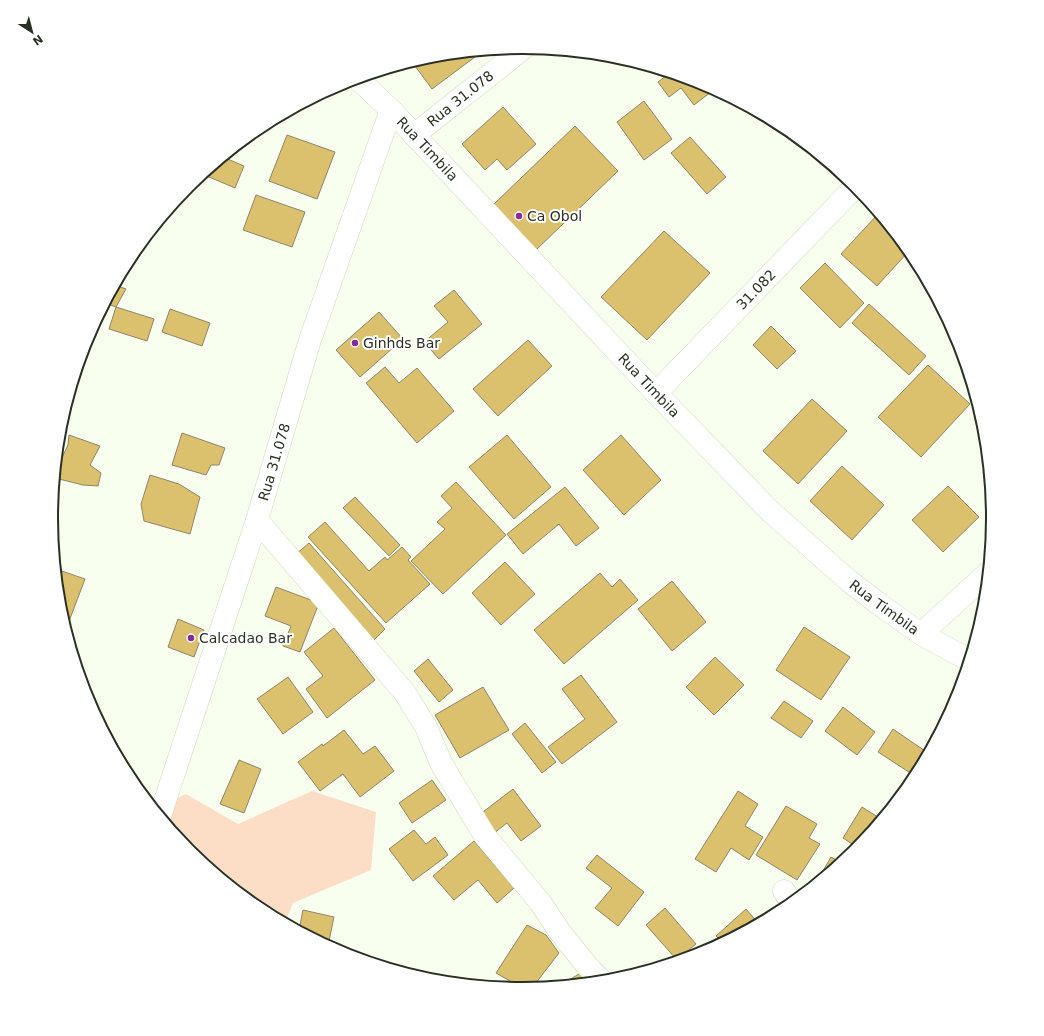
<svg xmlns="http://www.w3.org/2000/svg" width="1044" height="1036" viewBox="0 0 1044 1036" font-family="'DejaVu Sans',sans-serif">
  <rect width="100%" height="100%" fill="#f8ffee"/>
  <!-- green -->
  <path fill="#fcddc6" d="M 312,791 L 376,812 L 371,870 L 293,903 L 285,923 L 260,909 L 189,851 L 154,809 L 186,794 L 238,824 Z"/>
  <!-- building -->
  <g fill="#dbc16e" stroke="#8d856a">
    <path d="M 483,51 L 432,89 L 412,62 L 430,56 Z"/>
    <path d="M 670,73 L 702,83 L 715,89 L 694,105 L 681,88 L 669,97 L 658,82 Z"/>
    <path d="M 644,101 L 672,139 L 644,160 L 617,122 Z"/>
    <path d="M 503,107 L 536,144 L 507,170 L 497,159 L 485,170 L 462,144 Z"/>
    <path d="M 575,126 L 618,171 L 536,250 L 493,205 Z"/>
    <path d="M 287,135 L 335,152 L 317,199 L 269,181 Z"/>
    <path d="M 690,137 L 726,177 L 707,194 L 671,153 Z"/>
    <path d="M 223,157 L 244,166 L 235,188 L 202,174 Z"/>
    <path d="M 256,195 L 305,212 L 292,247 L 243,230 Z"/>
    <path d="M 878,214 L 883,219 L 909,251 L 877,286 L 841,254 Z"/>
    <path d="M 664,231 L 710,273 L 647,340 L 601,297 Z"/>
    <path d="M 825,263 L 864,303 L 840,328 L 800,288 Z"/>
    <path d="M 115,285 L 126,289 L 116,307 L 105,303 Z"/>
    <path d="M 454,290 L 482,324 L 439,359 L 424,342 L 448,322 L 434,306 Z"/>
    <path d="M 869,304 L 926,356 L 909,375 L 852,323 Z"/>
    <path d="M 116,307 L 154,319 L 147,341 L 109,329 Z"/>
    <path d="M 170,309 L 210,323 L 202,346 L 162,332 Z"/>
    <path d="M 379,312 L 403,339 L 360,377 L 336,350 Z"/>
    <path d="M 771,326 L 796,351 L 777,369 L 753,345 Z"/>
    <path d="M 528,340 L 552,366 L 498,416 L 473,389 Z"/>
    <path d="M 928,365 L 970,404 L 921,457 L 878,417 Z"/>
    <path d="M 385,367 L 399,383 L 417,368 L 454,411 L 417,443 L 366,383 Z"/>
    <path d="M 812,399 L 847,431 L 798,484 L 763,451 Z"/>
    <path d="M 182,433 L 225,448 L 219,465 L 211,465 L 206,475 L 172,465 Z"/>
    <path d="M 69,435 L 100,446 L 90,465 L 101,473 L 98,486 L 83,485 L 55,478 L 59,464 L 68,445 Z"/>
    <path d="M 507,435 L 551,487 L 514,519 L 469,467 Z"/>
    <path d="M 621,435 L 661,480 L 624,515 L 583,470 Z"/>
    <path d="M 842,466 L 884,505 L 852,540 L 810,501 Z"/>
    <path d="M 150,475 L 179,484 L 200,497 L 190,534 L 144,521 L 141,504 Z"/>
    <path d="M 456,482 L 506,535 L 443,594 L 411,561 L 445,529 L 437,522 L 452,508 L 441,496 Z"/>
    <path d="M 948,486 L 979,517 L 943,552 L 912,520 Z"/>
    <path d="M 565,487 L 599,528 L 576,546 L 559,524 L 523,554 L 507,534 Z"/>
    <path d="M 355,497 L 400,545 L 389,556 L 343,508 Z"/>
    <path d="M 325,522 L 369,571 L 385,557 L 387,560 L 402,547 L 411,557 L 408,560 L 430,584 L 386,623 L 308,537 Z"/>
    <path d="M 309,543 L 385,629 L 372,642 L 295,555 Z"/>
    <path d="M 505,562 L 535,594 L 501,625 L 472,593 Z"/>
    <path d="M 56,569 L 85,579 L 68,624 L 64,623 L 60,610 Z"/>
    <path d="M 600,573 L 612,587 L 620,579 L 638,600 L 564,664 L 534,630 Z"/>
    <path d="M 672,581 L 706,622 L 672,651 L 638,609 Z"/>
    <path d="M 276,587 L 319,603 L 300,652 L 283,646 L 291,626 L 265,616 Z"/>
    <path d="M 178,619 L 204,630 L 194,657 L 168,647 Z"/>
    <path d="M 804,627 L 850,657 L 821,700 L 776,670 Z"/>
    <path d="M 334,628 L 375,680 L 327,718 L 306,689 L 323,676 L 304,652 Z"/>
    <path d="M 715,657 L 744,685 L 714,715 L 686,687 Z"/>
    <path d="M 428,659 L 453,690 L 439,702 L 414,671 Z"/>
    <path d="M 581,675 L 617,722 L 562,764 L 548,747 L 585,719 L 562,689 Z"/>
    <path d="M 288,677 L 313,712 L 283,734 L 257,699 Z"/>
    <path d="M 483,687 L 509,730 L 460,758 L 435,715 Z"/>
    <path d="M 784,701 L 813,721 L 801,738 L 771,718 Z"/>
    <path d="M 843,707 L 875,732 L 857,755 L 825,731 Z"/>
    <path d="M 525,723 L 556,762 L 542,773 L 512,734 Z"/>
    <path d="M 893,729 L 928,753 L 915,776 L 878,752 Z"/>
    <path d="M 344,730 L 363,754 L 375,746 L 394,771 L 360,797 L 343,774 L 320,791 L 298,762 L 322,744 L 323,746 Z"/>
    <path d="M 239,760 L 261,769 L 244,813 L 220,804 Z"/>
    <path d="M 432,780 L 446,800 L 412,823 L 399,803 Z"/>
    <path d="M 513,789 L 541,826 L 521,841 L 507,823 L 493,834 L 479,815 Z"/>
    <path d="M 738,791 L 758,804 L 745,826 L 763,837 L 749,860 L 731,848 L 716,872 L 695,859 Z"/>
    <path d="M 786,806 L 817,824 L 809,838 L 820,844 L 797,880 L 756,855 Z"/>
    <path d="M 862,807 L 881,819 L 858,848 L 843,838 Z"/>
    <path d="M 414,830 L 426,844 L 435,837 L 448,855 L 413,881 L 389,849 Z"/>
    <path d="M 474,841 L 514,888 L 497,903 L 478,880 L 454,900 L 433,876 Z"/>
    <path d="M 597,855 L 644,892 L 618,926 L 595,908 L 612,888 L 586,868 Z"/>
    <path d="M 831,857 L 841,863 L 816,883 Z"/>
    <path d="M 665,908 L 696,944 L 677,960 L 646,925 Z"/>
    <path d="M 746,909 L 758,923 L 722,942 L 716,936 Z"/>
    <path d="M 303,910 L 334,917 L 328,946 L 311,937 L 312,935 L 305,933 L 299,930 Z"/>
    <path d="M 527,925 L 546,935 L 559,953 L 532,988 L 524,989 L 496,973 Z"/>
    <path d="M 582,972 L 589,982 L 561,985 Z"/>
  </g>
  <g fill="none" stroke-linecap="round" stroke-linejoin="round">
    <!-- street casing -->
    <g stroke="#ced9bd" stroke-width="23">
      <g id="street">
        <path id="s1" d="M 357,78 L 391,110 L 656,393 L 770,511 L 849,581 L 879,604 L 921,634 L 969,660"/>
        <path id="s2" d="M 414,135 L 525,47"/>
        <path id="s3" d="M 656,393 L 856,186"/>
        <path d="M 257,520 L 405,693 L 426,727 L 441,763 L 485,836 L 540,902 L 560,932 L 588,967 L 602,981"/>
        <path d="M 921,634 L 988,573"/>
        <path id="s4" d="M 160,816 L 257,520 L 310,340 L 391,110"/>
        <path d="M 784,891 L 792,903"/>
      </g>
    </g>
    <!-- street -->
    <use href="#street" stroke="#fff" stroke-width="22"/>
  </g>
  <!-- markers -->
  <g fill="#872b96" stroke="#fff" stroke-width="1.5">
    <circle cx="519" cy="216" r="4"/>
    <circle cx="355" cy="343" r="4"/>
    <circle cx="191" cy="638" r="4"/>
  </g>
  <g text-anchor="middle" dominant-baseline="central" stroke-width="4" stroke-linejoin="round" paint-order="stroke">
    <!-- street labels -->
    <g font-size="14" fill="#2b3025" stroke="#fff">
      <text stroke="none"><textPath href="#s2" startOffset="59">Rua 31.078</textPath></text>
      <text stroke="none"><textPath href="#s1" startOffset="100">Rua Timbila</textPath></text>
      <text stroke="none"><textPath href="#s3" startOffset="144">31.082</textPath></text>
      <text stroke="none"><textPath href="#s1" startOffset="424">Rua Timbila</textPath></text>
      <text stroke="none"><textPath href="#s4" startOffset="372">Rua 31.078</textPath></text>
      <text stroke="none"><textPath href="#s1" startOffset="748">Rua Timbila</textPath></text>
    </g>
    <!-- poi labels -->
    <g font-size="14" fill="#2b3025" stroke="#fff" text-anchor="start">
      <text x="527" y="216">Ca Obol</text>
      <text x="363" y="343">Ginhds Bar</text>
      <text x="199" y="638">Calcadao Bar</text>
    </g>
  </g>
  <!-- crop -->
  <path d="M0 0H1044V1036H0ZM58 518a464 464 0 1 1 928 0a464 464 0 1 1-928 0Z" fill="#fff" fill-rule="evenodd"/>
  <path fill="none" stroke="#2b3025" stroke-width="2" d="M58 518a464 464 0 1 1 928 0a464 464 0 1 1-928 0Z"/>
  <!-- north arrow -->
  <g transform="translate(32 32) rotate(144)" stroke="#ffffff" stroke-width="3" paint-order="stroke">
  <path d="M0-3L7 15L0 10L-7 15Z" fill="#2b3025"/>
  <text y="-6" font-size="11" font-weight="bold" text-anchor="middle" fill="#2b3025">N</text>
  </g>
</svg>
